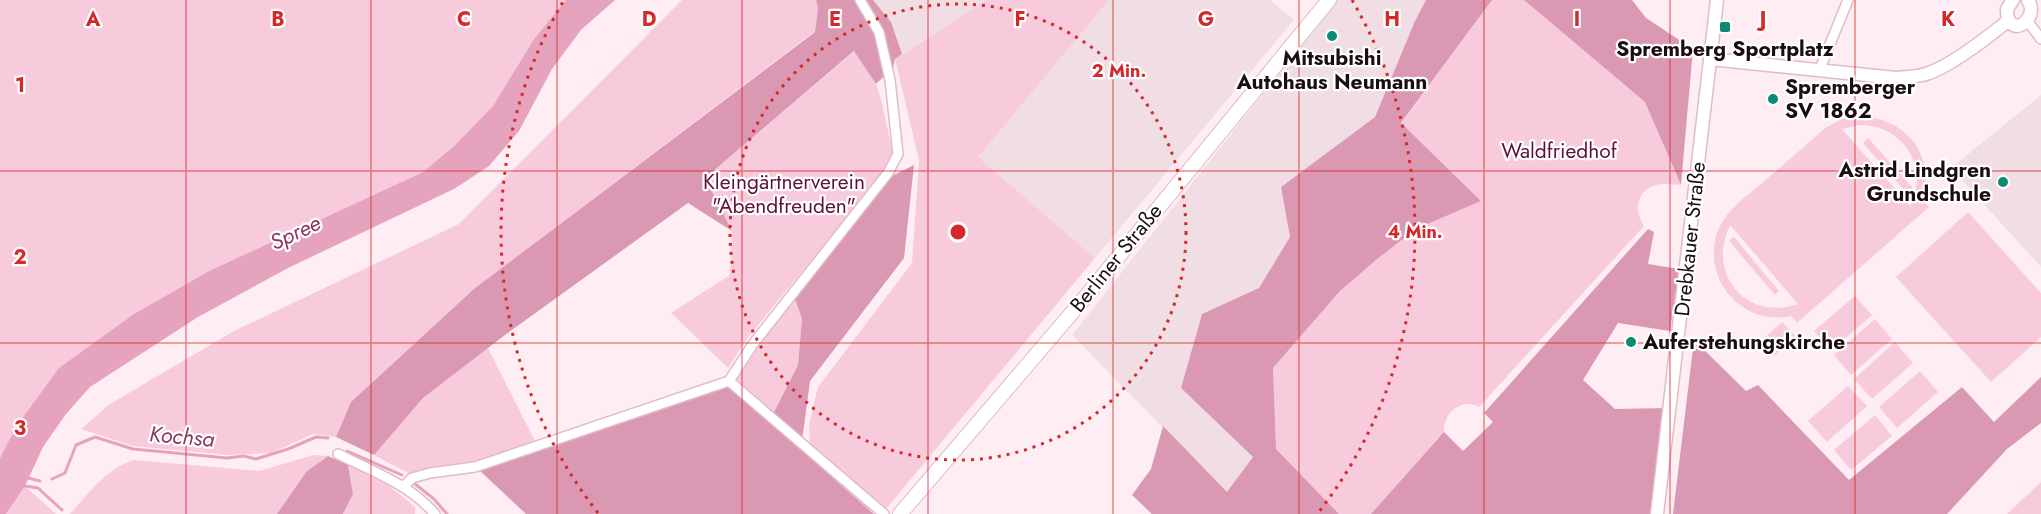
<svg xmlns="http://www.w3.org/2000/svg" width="2041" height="514" viewBox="0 0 2041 514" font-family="Jost,sans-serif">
  <rect width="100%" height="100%" fill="#feeef4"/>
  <!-- built -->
  <g fill="#f0dee4">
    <path d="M 873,0 L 986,0 L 902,54 L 891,22 Z"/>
    <path d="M 1109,0 L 1270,0 L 1294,20 L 1095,258 L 978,157 Z"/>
    <path d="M 1337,0 L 1426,0 L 1415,21 L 1375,117 L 1281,187 L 1290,237 L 1259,288 L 1202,314 L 1181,388 L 1253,457 L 1227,493 L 1072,335 Z"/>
    <path d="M 2041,95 L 2041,267 L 1951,168 Z"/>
  </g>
  <!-- green -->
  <g fill="#f7cbdc" fill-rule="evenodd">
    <path d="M 0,0 L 566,0 L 534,39 L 493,106 L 454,146 L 423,172 L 209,271 L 134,314 L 16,427 L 0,458 Z"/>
    <path d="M 682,0 L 816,0 L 818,8 L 815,31 L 475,288 L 351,402 L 336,437 L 313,434 L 271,453 L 227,455 L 133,446 L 81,429 L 110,404 L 234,331 L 459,224 Z"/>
    <path d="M 986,0 L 1109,0 L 978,157 L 1095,258 L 886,509 L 810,447 L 809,424 L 818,387 L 912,263 L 919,160 L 895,59 Z"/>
    <path d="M 1492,0 L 1524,0 L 1645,102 L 1681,185 C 1674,185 1667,183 1661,184 C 1638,187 1632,208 1644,226 L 1479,407 C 1461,397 1443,414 1444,432 L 1371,514 L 1339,514 L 1276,449 L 1273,368 L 1340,291 L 1376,260 L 1416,229 L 1481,201 L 1401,124 Z"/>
    <path d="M 855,51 L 876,84 L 881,99 L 893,154 L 883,173 L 746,340 L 728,368 L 671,313 L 730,275 L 732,231 L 705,178 Z"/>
    <path d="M 1862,116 C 1908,120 1935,155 1923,200 L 1929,207 L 1797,323 L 1791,316 C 1770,321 1747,314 1732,298 C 1714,280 1708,249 1720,226 C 1729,208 1747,196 1762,183 C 1783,165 1804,147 1825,128 L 1842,119 ZM 1859,125 C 1902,124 1931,167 1910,206 L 1842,129 ZM 1730,226 L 1731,226 L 1798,304 C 1747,322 1706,274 1730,226 Z"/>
    <path d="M 1868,138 L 1912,187 L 1909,196 L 1863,143 Z"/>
    <path d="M 1968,212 L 2041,293 L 2041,337 L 1991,382 L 1896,277 Z"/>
    <path d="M 1734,237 L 1779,291 L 1775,295 L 1729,241 Z"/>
    <path d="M 794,296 L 802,319 L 798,365 L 773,414 L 740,386 C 738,381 736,378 738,373 C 748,348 777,317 794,296 Z"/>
    <path d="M 1855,296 L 1872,315 L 1831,351 L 1814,331 Z"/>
    <path d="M 1875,319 L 1892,339 L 1851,375 L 1834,355 Z"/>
    <path d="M 1782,322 L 1795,336 L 1774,356 L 1761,341 Z"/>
    <path d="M 1895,342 L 1913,363 L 1872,399 L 1854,379 Z"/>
    <path d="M 488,348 L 535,441 L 470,463 L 410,474 L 374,455 L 423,398 Z"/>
    <path d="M 1920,371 L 1938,392 L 1897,428 L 1879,407 Z"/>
    <path d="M 1848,386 L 1867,406 L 1827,442 L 1808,421 Z"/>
    <path d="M 1875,415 L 1892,436 L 1851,470 L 1834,450 Z"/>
    <path d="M 314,455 L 328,456 L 306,472 L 277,514 L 70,514 C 90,492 105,469 134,460 L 259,471 Z"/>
    <path d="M 348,465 L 389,486 L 415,507 L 415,514 L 343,514 L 353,494 Z"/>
    <path d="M 2041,482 L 2041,514 L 2007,514 Z"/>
    <path d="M 25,486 L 56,514 L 6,514 Z"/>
  </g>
  <!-- forest -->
  <g fill="#da98b3">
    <path d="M 816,0 L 873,0 L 891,22 L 902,54 L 895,59 L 893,68 L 876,84 L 854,51 L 705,178 L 732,231 L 688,203 L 505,335 L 423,398 L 374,455 L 336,437 L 351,402 L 475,288 L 815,32 L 818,8 Z"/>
    <path d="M 1426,0 L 1492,0 L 1401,123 L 1481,201 L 1416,229 L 1376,260 L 1340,291 L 1273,368 L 1276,449 L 1339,514 L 1152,514 L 1132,495 L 1151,469 L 1163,426 L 1227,492 L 1253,457 L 1181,388 L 1202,314 L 1259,288 L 1290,237 L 1281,187 L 1375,117 L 1415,21 Z"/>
    <path d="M 1524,0 L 1632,0 L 1646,18 L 1693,49 L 1681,185 L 1645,102 Z"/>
    <path d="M 914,165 L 904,258 L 810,381 L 802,441 L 773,414 L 798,365 L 802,319 L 794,296 L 892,176 Z"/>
    <path d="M 1648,229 L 1654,232 L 1648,264 L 1679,269 L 1670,331 L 1618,323 L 1583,380 L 1615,409 L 1669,408 L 1652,514 L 1371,514 L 1444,432 L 1463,451 L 1493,422 L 1484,413 Z"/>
    <path d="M 1694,340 L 1746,391 L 1758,385 L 1849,480 L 1962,387 L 1994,422 L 2041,377 L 2041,423 L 2007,449 L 1947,514 L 1673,514 Z"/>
    <path d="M 728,386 L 874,514 L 526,514 L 478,469 Z"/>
    <path d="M 328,456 L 348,465 L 353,494 L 343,514 L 277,514 L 306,472 Z"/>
  </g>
  <!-- water -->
  <path fill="#e6a3be" d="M 566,0 L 615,0 L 581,30 L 552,69 L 519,131 L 489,166 L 454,189 L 290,267 L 198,317 L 90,387 L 66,414 L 43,447 L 25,486 L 6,514 L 0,514 L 0,458 L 16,427 L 59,368 L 134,314 L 209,271 L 423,172 L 454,146 L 493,106 L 534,39 Z"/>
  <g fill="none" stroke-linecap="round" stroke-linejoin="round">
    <!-- stream -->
    <g stroke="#e6a3be" stroke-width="3">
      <path d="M 347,451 L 402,475"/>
      <path d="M 28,478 L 40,481"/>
      <path d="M 52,479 L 65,473 L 76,445 L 95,437 L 133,449 L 227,458 L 244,456 L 256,459 L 288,449 L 316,437 L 328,438"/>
      <path d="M 415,484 L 434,499 L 447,514"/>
      <path d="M 25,486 L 38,488 L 62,510"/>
    </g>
    <!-- minor casing -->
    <g stroke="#e0bbc9" stroke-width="12">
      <g id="minor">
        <path d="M 2029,23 L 2041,39"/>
        <path d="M 1819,71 L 1848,0"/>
        <path d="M 729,381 L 884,514"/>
        <path d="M 338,454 C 372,471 409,484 435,514"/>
        <path d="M 404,486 L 412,478 L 430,473 L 475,467 L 729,381 L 753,344 L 888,173 L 898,154 L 890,80 L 879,32 L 860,0"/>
      </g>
    </g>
    <!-- tertiary casing -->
    <g stroke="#e0bbc9" stroke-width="15">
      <g id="tertiary">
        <path d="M 2013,0 L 2007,9 C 2006,41 2041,21 2028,0"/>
        <path d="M 1710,59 L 1896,78 C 1906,77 1919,77 1929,73 C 1954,64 1988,37 2009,20"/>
        <path d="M 1657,514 L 1717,0"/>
      </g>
    </g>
    <!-- secondary casing -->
    <g stroke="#e0bbc9" stroke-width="16">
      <path id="secondary" d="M 900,514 L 1082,301 L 1329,0"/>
    </g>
    <!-- minor -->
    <use href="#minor" stroke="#fff" stroke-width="9"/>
    <!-- tertiary -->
    <use href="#tertiary" stroke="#fff" stroke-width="12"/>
    <!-- secondary -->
    <use href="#secondary" stroke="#fff" stroke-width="14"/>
  </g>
  <!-- grid -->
  <path fill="none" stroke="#d62828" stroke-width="1.5" stroke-opacity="0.55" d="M 186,0 L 186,514M 371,0 L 371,514M 557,0 L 557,514M 742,0 L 742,514M 928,0 L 928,514M 1113,0 L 1113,514M 1299,0 L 1299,514M 1484,0 L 1484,514M 1670,0 L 1670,514M 1855,0 L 1855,514M 0,171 L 2041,171M 0,343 L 2041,343"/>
  <!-- distance rings -->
  <g fill="none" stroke="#d62828" stroke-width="3" stroke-dasharray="3 6">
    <circle cx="958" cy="232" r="228"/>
    <path d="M598 513A457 457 0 0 1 564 0M1352 0A457 457 0 0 1 1318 513"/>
  </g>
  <!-- markers -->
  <g fill="#098c72" stroke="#fff" stroke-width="2">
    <rect x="1719" y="21" width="12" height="12" rx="3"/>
    <circle cx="1332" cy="36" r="6"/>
    <circle cx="1773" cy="99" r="6"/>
    <circle cx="2003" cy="182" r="6"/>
    <circle cx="1631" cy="342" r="6"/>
  </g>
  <g text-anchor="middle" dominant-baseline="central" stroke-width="4.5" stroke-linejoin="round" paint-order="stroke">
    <!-- poi labels -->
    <g font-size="21" font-weight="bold" fill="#1a0e13" stroke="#fff">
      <text x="1725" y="49">Spremberg Sportplatz</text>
      <text x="1332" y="58">Mitsubishi<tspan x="1332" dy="24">Autohaus Neumann</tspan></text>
      <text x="1785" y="87" text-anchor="start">Spremberger<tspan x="1785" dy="24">SV 1862</tspan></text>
      <text x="1991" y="170" text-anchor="end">Astrid Lindgren<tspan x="1991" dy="24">Grundschule</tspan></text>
      <text x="1643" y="342" text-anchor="start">Auferstehungskirche</text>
    </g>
    <!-- park labels -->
    <g font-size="21" fill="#5e113a" stroke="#fff">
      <text x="1559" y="151">Waldfriedhof</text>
      <text x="784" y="182">Kleingärtnerverein<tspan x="784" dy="24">"Abendfreuden"</tspan></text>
    </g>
    <!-- street labels -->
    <g font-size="21" fill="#1a0e13" stroke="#fff">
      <text transform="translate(1690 239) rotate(-84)">Drebkauer Straße</text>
      <text transform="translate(1116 258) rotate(-51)">Berliner Straße</text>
    </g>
    <!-- water labels -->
    <g font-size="22" font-style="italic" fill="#87385d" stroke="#fff">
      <text transform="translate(295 232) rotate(-25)">Spree</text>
      <text transform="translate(182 436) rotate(5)">Kochsa</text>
    </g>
  </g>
  <g font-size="20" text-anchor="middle" font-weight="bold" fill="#d62828" stroke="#fff" stroke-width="4.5" stroke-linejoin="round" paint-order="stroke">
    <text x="93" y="26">A</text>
    <text x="278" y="26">B</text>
    <text x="464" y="26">C</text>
    <text x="649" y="26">D</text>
    <text x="835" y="26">E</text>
    <text x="1020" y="26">F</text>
    <text x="1206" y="26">G</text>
    <text x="1392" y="26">H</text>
    <text x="1577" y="26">I</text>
    <text x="1763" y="26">J</text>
    <text x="1948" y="26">K</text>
    <text x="20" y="92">1</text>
    <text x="20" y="264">2</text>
    <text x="20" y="435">3</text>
  </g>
  <circle cx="958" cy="232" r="9" fill="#d62828" stroke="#fff" stroke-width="3"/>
  <g font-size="18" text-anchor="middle" font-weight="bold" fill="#d62828" stroke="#fff" stroke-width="4.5" stroke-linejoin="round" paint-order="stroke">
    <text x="1119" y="77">2 Min.</text>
    <text x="1415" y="238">4 Min.</text>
  </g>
</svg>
